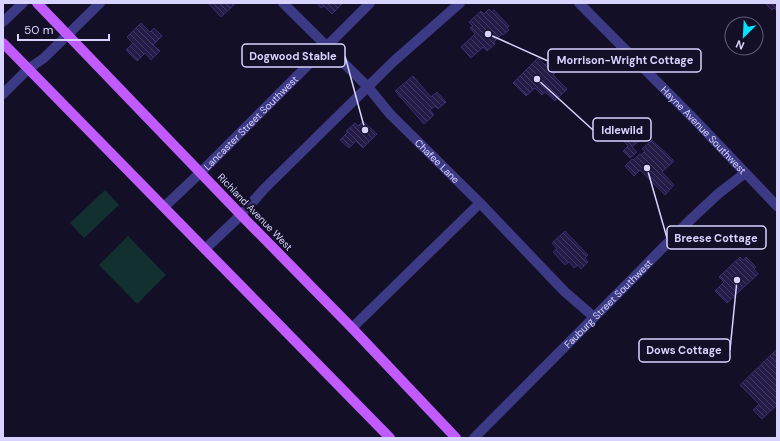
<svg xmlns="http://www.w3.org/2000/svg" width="780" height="441" viewBox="0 0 780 441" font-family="'DM Sans',sans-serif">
  <defs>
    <pattern id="building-back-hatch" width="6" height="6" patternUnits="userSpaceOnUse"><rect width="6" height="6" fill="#241b47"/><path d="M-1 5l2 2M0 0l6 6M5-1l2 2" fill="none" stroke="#433b63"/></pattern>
  </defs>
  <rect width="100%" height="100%" fill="#130f26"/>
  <!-- green -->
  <g fill="#12302f">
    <path d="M 105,190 L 119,205 L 84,238 L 70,223 Z"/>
    <path d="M 128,236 L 166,275 L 137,304 L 99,265 Z"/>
  </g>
  <!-- building -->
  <g fill="url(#building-back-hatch)" stroke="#3b2d73">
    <path d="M 208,3 L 235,3 L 235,4 L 221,17 Z"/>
    <path d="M 317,3 L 343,3 L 332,14 L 324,6 L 321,8 Z"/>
    <path d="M 765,3 L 777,3 L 777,11 L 774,8 L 772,10 Z"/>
    <path d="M 489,9 L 491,12 L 494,10 L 509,26 L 507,28 L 509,30 L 503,35 L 502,34 L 494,42 L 495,44 L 487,51 L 483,47 L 471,58 L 461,47 L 475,34 L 470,28 L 473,26 L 469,22 L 481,11 L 484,14 Z"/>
    <path d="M 141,23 L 150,32 L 154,28 L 162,36 L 153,45 L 160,51 L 151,60 L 145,53 L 137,61 L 126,50 L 133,43 L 127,37 Z"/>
    <path d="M 538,58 L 545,65 L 548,62 L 557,71 L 553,75 L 567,89 L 555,101 L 545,92 L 542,95 L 535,88 L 526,96 L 513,83 Z"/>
    <path d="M 413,76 L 431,97 L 437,92 L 446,102 L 438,109 L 435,106 L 430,110 L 434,115 L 424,124 L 395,91 Z"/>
    <path d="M 620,118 L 623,121 L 626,118 L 633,126 L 630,129 L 640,140 L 632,147 L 637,152 L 630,158 L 623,151 L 628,146 L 610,126 Z"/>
    <path d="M 363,121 L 377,134 L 363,148 L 356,141 L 349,148 L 340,140 L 348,132 L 346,131 L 355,123 L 358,126 Z"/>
    <path d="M 652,140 L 674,161 L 662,172 L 674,185 L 665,195 L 640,170 L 634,176 L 625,166 L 632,159 L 633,160 L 640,154 L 641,155 L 645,151 L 642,149 Z"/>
    <path d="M 565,231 L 588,255 L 585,258 L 588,262 L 581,269 L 578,265 L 574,268 L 569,262 L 565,265 L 553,252 L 557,249 L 552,243 Z"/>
    <path d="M 740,257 L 743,260 L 746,257 L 756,267 L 754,269 L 758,274 L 727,303 L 715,291 L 724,282 L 719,277 Z"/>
    <path d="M 777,349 L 777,405 L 762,419 L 753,410 L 759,404 L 740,385 Z"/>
  </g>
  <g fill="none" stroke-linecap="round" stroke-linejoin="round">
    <!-- minor -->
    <g stroke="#3d3a85" stroke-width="10">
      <path id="s1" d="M 283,3 L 368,87 L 390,114 L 480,203 L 565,292 L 594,317"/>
      <path id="s2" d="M 579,3 L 694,119 L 777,206"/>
      <path d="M 3,22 L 23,3"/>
      <path d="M 3,94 L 28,69 L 44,58 L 100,3"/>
      <path id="s3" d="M 164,207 L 200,173 L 370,3"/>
      <path d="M 205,249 L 241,215 L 265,188 L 394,61 L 460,3"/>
      <path d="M 352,328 L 480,203"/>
      <path id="s4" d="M 474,438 L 642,269 L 688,222 L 718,194 L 745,173"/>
    </g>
    <!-- major -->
    <g stroke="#c25bff" stroke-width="10">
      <path d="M 37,3 L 241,215 L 352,328 L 456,438"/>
      <path d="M 3,43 L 390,438"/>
    </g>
  </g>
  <g text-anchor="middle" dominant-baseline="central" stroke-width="4" stroke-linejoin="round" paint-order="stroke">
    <!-- street labels -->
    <g font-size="10" fill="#d9d4ff" stroke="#130f26">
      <text stroke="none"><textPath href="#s3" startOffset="121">Lancaster Street Southwest</textPath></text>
      <text stroke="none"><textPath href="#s2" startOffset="178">Hayne Avenue Southwest</textPath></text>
      <text stroke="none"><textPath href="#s1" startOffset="221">Chafee Lane</textPath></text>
      <text transform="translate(255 212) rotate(46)">Richland Avenue West</text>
      <text stroke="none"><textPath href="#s4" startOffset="190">Fauburg Street Southwest</textPath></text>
    </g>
  </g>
  <!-- callouts -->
  <path fill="none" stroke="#d9d4ff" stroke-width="1.5" d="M365 130L345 56M488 34L548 61M537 79L593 130M647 168L667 238M737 280L730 350"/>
  <g fill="#d9d4ff" stroke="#130f26" stroke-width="1.5">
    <circle cx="365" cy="130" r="4"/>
    <circle cx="488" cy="34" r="4"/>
    <circle cx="537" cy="79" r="4"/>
    <circle cx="647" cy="168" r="4"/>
    <circle cx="737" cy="280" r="4"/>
  </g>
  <g fill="#130f26" stroke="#d9d4ff" stroke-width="1.5">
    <rect x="242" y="44" width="103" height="23" rx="4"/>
    <rect x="548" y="49" width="153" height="23" rx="4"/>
    <rect x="593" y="118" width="58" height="23" rx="4"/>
    <rect x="667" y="226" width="99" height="23" rx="4"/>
    <rect x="639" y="339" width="91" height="23" rx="4"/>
  </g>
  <g font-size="11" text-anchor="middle" font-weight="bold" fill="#d9d4ff">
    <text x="293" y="60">Dogwood Stable</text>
    <text x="625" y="64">Morrison-Wright Cottage</text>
    <text x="622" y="134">Idlewild</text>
    <text x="716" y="242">Breese Cottage</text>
    <text x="684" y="354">Dows Cottage</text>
  </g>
  <!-- border -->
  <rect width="780" height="441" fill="none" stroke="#d9d4ff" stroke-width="8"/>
  <!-- north arrow -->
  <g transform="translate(744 36) rotate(204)"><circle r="19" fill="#130f26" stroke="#625e7d"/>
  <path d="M0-3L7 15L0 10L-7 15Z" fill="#00e5ff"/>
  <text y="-6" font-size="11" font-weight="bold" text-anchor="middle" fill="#d9d4ff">N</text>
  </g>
  <!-- scale -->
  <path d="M18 34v6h91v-6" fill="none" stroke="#d9d4ff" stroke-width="2"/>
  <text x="24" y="34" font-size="12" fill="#d9d4ff" stroke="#130f26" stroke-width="3" paint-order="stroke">50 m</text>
</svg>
